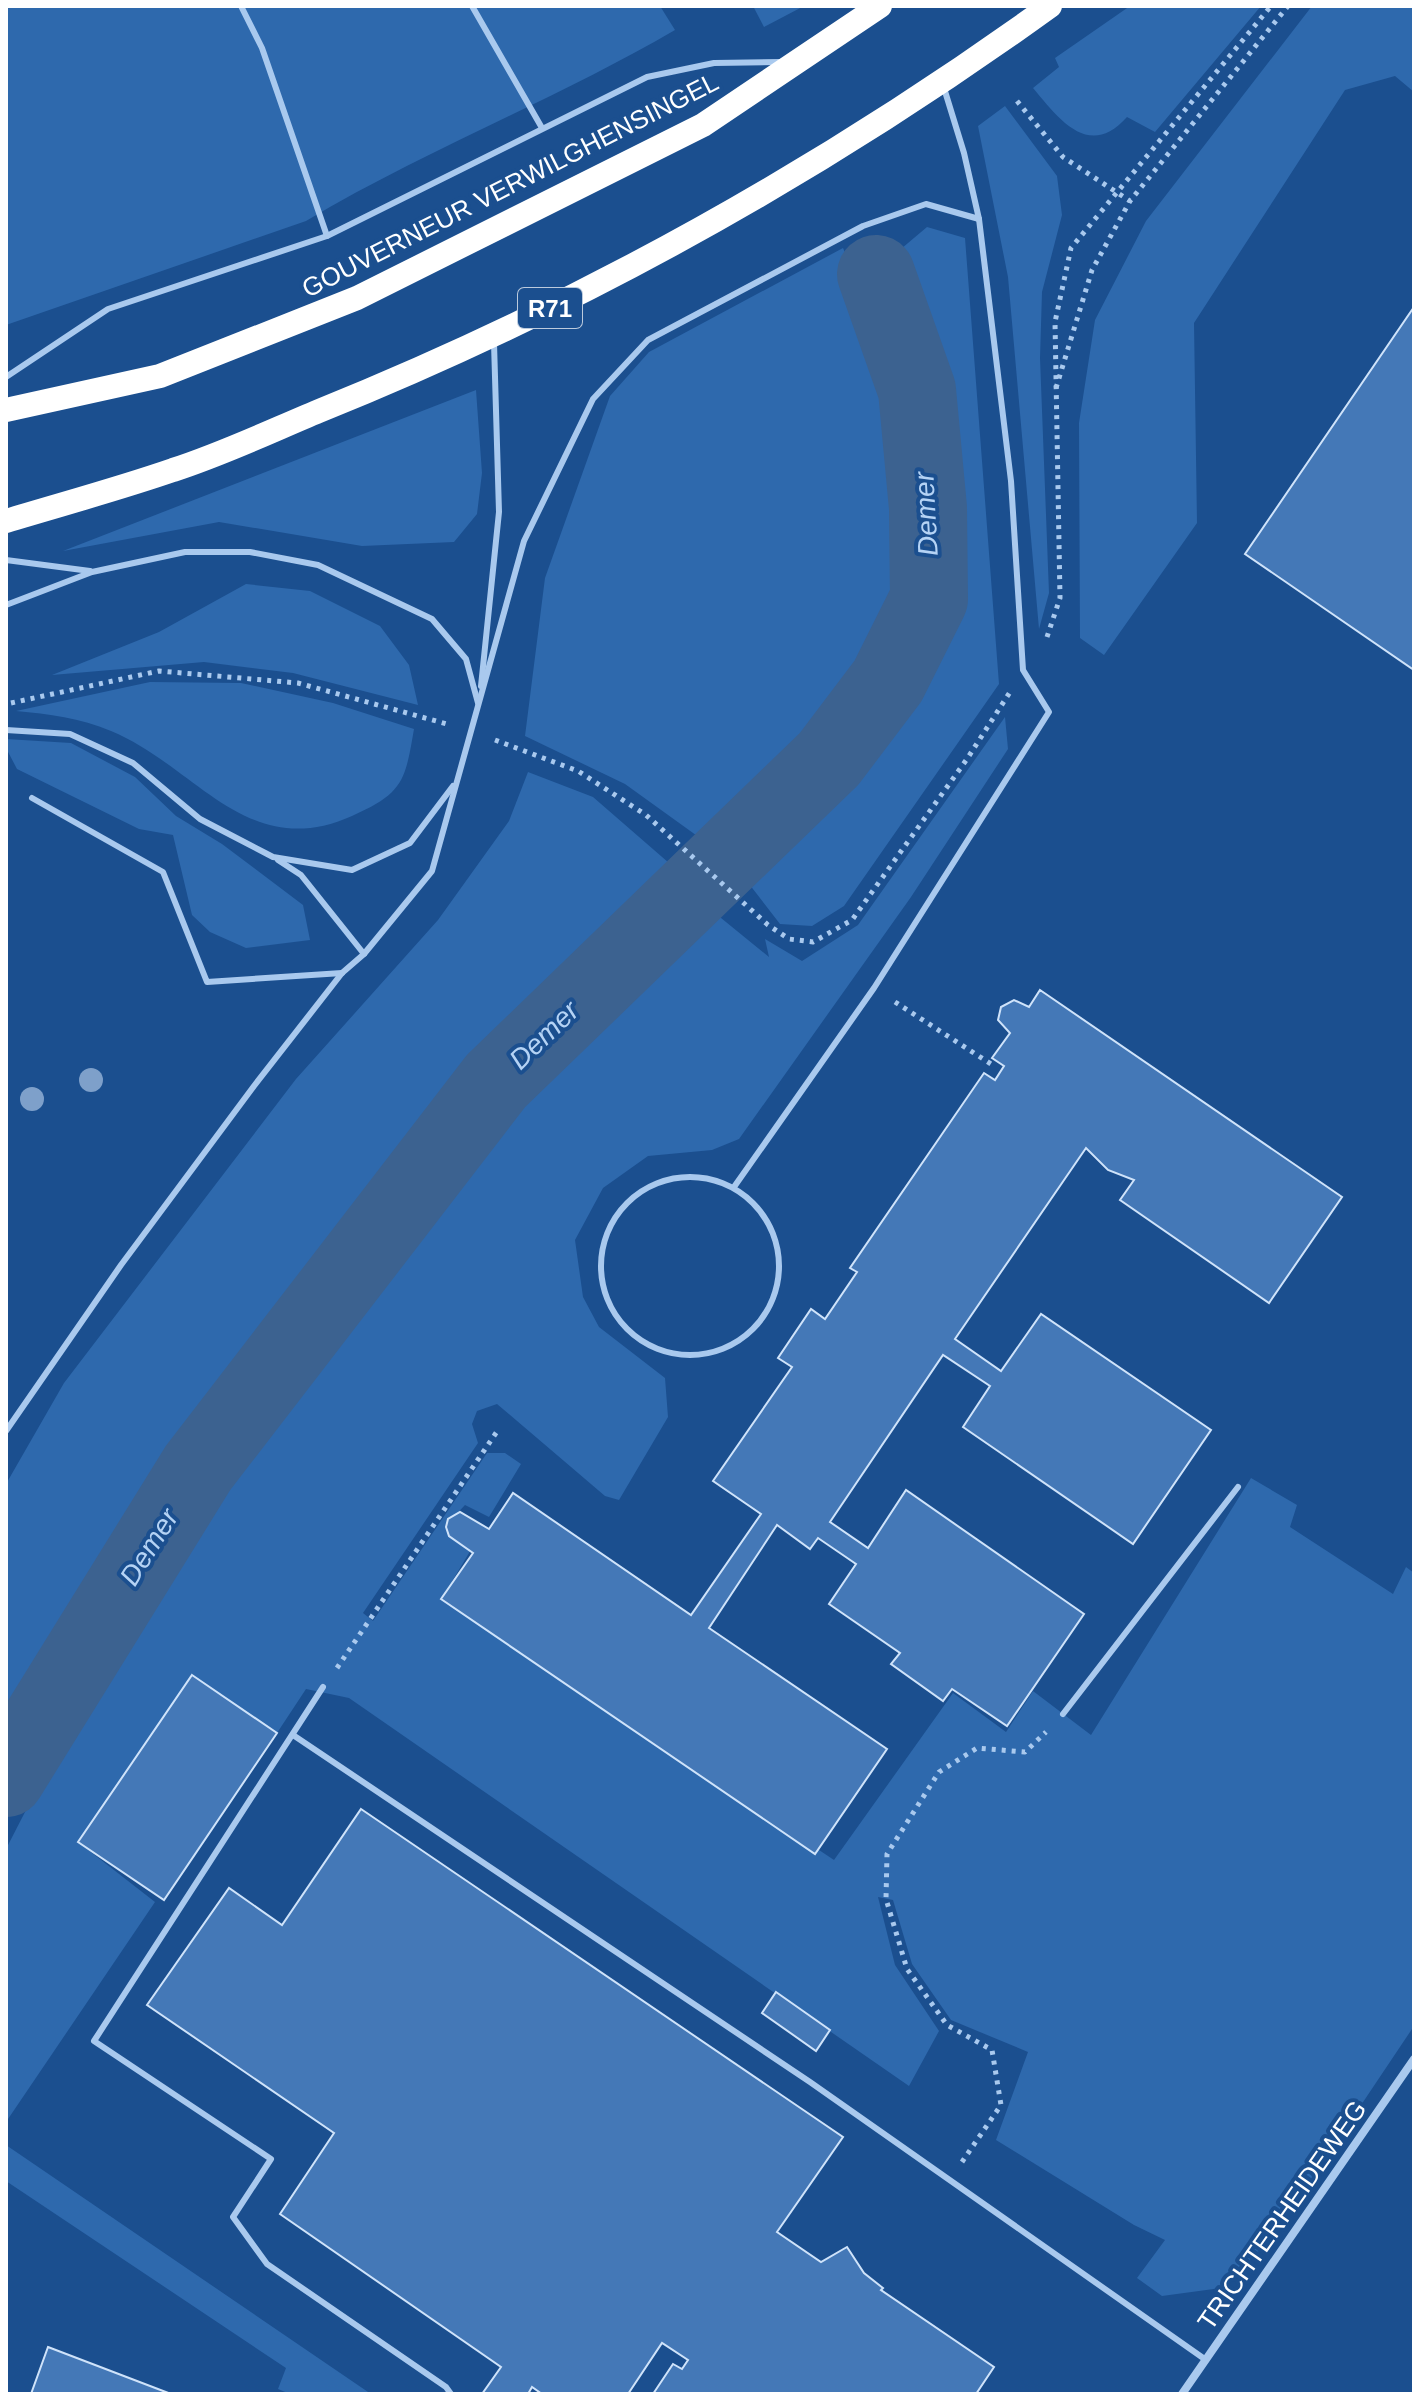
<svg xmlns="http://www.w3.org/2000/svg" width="1420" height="2400" viewBox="0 0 1420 2400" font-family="Helvetica,sans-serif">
  <rect width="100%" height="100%" fill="#1b4f8f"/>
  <!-- green -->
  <g fill="#2e69ad">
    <path d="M 6,6 L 660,6 L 675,30 C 555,100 425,150 306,221 L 6,325 Z"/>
    <path d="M 753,6 L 804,6 L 764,27 Z"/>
    <path d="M 1130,6 L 1261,6 L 1155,132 L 1127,117 C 1089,160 1059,119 1033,88 L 1059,67 L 1055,58 Z"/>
    <path d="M 1312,6 L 1414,6 L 1414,92 L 1395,76 L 1345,90 L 1194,323 L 1197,523 L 1104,655 L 1080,638 L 1079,423 L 1095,320 L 1146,221 Z"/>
    <path d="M 1005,106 L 1057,176 L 1062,215 L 1042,292 L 1040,358 L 1049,593 L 1039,629 L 1008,277 L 978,126 Z"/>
    <path d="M 927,227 L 965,238 L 999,684 L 844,906 L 812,926 L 780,924 L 746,880 L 865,764 L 952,624 L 953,462 L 936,329 L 895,254 Z"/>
    <path d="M 843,248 L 891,358 L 917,559 L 891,643 L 700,838 L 625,784 L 525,736 L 545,578 L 610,396 L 649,352 Z"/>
    <path d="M 476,390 L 482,473 L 477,514 L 454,542 L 362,546 L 219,522 L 63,551 Z"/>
    <path d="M 246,584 L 310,591 L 380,626 L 409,665 L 418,705 L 293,673 L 204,662 L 52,675 L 159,632 Z"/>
    <path d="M 150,682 L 241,683 L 333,703 L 414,729 C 405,782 403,793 352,816 C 247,863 196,766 111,731 C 80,718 49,714 16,711 Z"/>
    <path d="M 1005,717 L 1008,749 L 911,897 L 739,1139 L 712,1150 L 648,1156 L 603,1188 L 575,1240 L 583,1297 L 599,1327 L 665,1378 L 668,1417 L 619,1500 L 605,1496 L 497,1404 L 477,1411 L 472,1424 L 478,1443 L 363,1613 L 373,1621 L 487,1453 L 505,1453 L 521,1464 L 489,1517 L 465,1505 L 450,1521 L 472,1548 L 442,1598 L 834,1860 L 953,1693 L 1006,1732 L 1033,1691 L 1091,1735 L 1251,1478 L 1297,1505 L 1290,1527 L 1393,1594 L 1406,1567 L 1414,1573 L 1414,2026 L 1272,2238 L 1221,2288 L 1162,2296 L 1137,2278 L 1165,2240 L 1134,2225 L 996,2140 L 1028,2052 L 951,2020 L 912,1964 L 893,1900 L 878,1897 L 895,1965 L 939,2031 L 909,2086 L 349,1698 L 306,1689 L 277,1733 L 192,1675 L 78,1842 L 155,1902 L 6,2122 L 6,1849 L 80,1705 L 228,1478 L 528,1094 L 710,909 L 769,957 L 765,939 L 802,961 L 858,925 Z"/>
    <path d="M 6,739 L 71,743 L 135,777 L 176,816 L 222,844 L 303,905 L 310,940 L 246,948 L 210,932 L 192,915 L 173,835 L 139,829 L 17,769 L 6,748 Z"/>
    <path d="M 528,772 L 593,797 L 669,863 L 477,1063 L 146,1493 L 6,1747 L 6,1484 L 64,1383 L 296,1079 L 438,920 L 509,821 Z"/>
    <path d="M 6,2145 L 371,2394 L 290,2394 L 278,2389 L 286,2368 L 6,2181 Z"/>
  </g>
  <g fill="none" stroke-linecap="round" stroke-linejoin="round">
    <!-- river -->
    <path stroke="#3c6290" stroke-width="78" d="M 6,1778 L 198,1468 L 496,1081 L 829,759 L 888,681 L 929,599 L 928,508 L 917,390 L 876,274"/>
  </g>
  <!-- building -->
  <g fill="#4478b7" stroke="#cfe3fa" stroke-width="2">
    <path d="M 1414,307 L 1414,670 L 1245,554 Z"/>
    <path d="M 1040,990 L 1342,1197 L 1269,1303 L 1120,1200 L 1134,1180 L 1108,1170 L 1086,1148 L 955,1339 L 1001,1371 L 1041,1314 L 1211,1430 L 1133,1544 L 963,1427 L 990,1386 L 943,1355 L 830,1522 L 868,1548 L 906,1490 L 1084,1614 L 1007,1726 L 952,1689 L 943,1701 L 891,1664 L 900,1653 L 829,1604 L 856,1564 L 818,1538 L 810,1549 L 777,1525 L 709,1628 L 887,1749 L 815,1854 L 441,1599 L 473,1553 L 449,1536 L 446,1527 L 448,1519 L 460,1512 L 489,1529 L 513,1493 L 691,1615 L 761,1514 L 713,1481 L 792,1367 L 778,1358 L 811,1309 L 825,1319 L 857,1272 L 850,1268 L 984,1073 L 995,1080 L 1004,1066 L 992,1058 L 1010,1033 L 998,1020 L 1001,1007 L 1014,1000 L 1029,1007 Z"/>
    <path d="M 192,1675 L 277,1733 L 164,1900 L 78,1842 Z"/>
    <path d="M 361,1809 L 843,2137 L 777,2232 L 821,2262 L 847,2247 L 864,2273 L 883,2288 L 881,2290 L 994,2367 L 976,2394 L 653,2394 L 673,2364 L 682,2369 L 688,2360 L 662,2343 L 628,2394 L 542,2394 L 532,2387 L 528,2394 L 482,2394 L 501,2367 L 280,2214 L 334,2133 L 147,2005 L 229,1888 L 282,1925 Z"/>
    <path d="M 776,1992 L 830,2030 L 816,2051 L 762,2013 Z"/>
    <path d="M 48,2347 L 171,2394 L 31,2394 Z"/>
  </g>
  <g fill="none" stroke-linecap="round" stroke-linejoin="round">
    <!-- path -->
    <g stroke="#a9c9ee" stroke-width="5" stroke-dasharray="4 6" stroke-linecap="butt">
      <path d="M 1017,101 L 1063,157 L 1130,201"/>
      <path d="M 1056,388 L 1092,270 L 1130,201 L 1288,6"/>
      <path d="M 1047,637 L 1060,598 L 1055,322 L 1071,248 L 1271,6"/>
      <path d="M 11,703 L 159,671 L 298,683 L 447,724"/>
      <path d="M 495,740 L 578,771 L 646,815 L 768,925 L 789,939 L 813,942 L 852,920 L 967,759 L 1010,692"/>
      <path d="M 895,1002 L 991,1064"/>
      <path d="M 337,1668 L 498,1430"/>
      <path d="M 962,2162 L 1001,2105 L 992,2050 L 947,2025 L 907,1969 L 886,1899 L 887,1854 L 939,1772 L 977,1748 L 1025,1752 L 1046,1732"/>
    </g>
    <!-- lane -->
    <g stroke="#a9c9ee" stroke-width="6">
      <path d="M 241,6 L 262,48 L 327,236"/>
      <path d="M 472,6 L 542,128"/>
      <path d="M 6,377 L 108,309 L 327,236 L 647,77 L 714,63 L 780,62"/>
      <path d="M 6,560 L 90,571"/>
      <path d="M 6,605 L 92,572 L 185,552 L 250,552 L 318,565 L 432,619 L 466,659 L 478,703"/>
      <path d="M 481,686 L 499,512 L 494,343"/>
      <path d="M 6,730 L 70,734 L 133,763 L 200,819 L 273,857 L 352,870 L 410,843 L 453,786"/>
      <path d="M 32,798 L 163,872 L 207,982 L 342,973"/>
      <path d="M 278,860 L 301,875 L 364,954"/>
      <circle cx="690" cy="1266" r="89"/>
      <path d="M 734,1187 L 874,988 L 1049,712 L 1023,670 L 1011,481 L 979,219 L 964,153 L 944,88"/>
      <path d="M 6,1431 L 121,1265 L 254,1086 L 342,973 L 364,954 L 432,871 L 524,541 L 593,399 L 648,340 L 863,226 L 926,204 L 979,219"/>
      <path d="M 323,1687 L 94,2041 L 271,2159 L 233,2217 L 267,2264 L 446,2387 L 451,2394"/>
      <path d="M 1063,1714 L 1238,1487"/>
      <path d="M 293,1735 L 810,2082 L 1206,2360"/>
    </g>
    <!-- street -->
    <path stroke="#a9c9ee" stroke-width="8" d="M 1182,2394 L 1414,2059"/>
    <!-- highway -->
    <g stroke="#fff" stroke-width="24">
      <path d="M 6,410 L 160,376 L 357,298 L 703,125 L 880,6"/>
      <path d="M 6,521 C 62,504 118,489 173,470 C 223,454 271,431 319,411 C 577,307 824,169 1050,6"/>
    </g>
  </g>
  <!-- trees -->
  <g fill="#7ea0ca">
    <circle cx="91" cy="1080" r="12"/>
    <circle cx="32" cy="1099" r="12"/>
  </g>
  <g text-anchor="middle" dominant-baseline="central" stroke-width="8" stroke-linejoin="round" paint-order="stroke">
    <!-- shield labels -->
    <rect fill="#1b4f8f" stroke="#bbcadd" stroke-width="2" x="518" y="288" width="64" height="40" rx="6"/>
    <g font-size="24" font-weight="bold" fill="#fff">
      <text x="550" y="308">R71</text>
    </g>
    <!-- street labels -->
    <g font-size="26" fill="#fff" stroke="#1b4f8f">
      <text transform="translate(510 185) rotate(-27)">GOUVERNEUR VERWILGHENSINGEL</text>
      <text transform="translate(1282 2215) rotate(-55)">TRICHTERHEIDEWEG</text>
    </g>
    <!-- water labels -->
    <g font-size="28" font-style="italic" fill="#b5d3f5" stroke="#1b4f8f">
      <text transform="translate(926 514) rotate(-93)">Demer</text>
      <text transform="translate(544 1035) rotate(-44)">Demer</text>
      <text transform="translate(149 1547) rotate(-58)">Demer</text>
    </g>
  </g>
  <!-- border -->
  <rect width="1420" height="2400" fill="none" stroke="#ffffff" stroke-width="16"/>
</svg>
